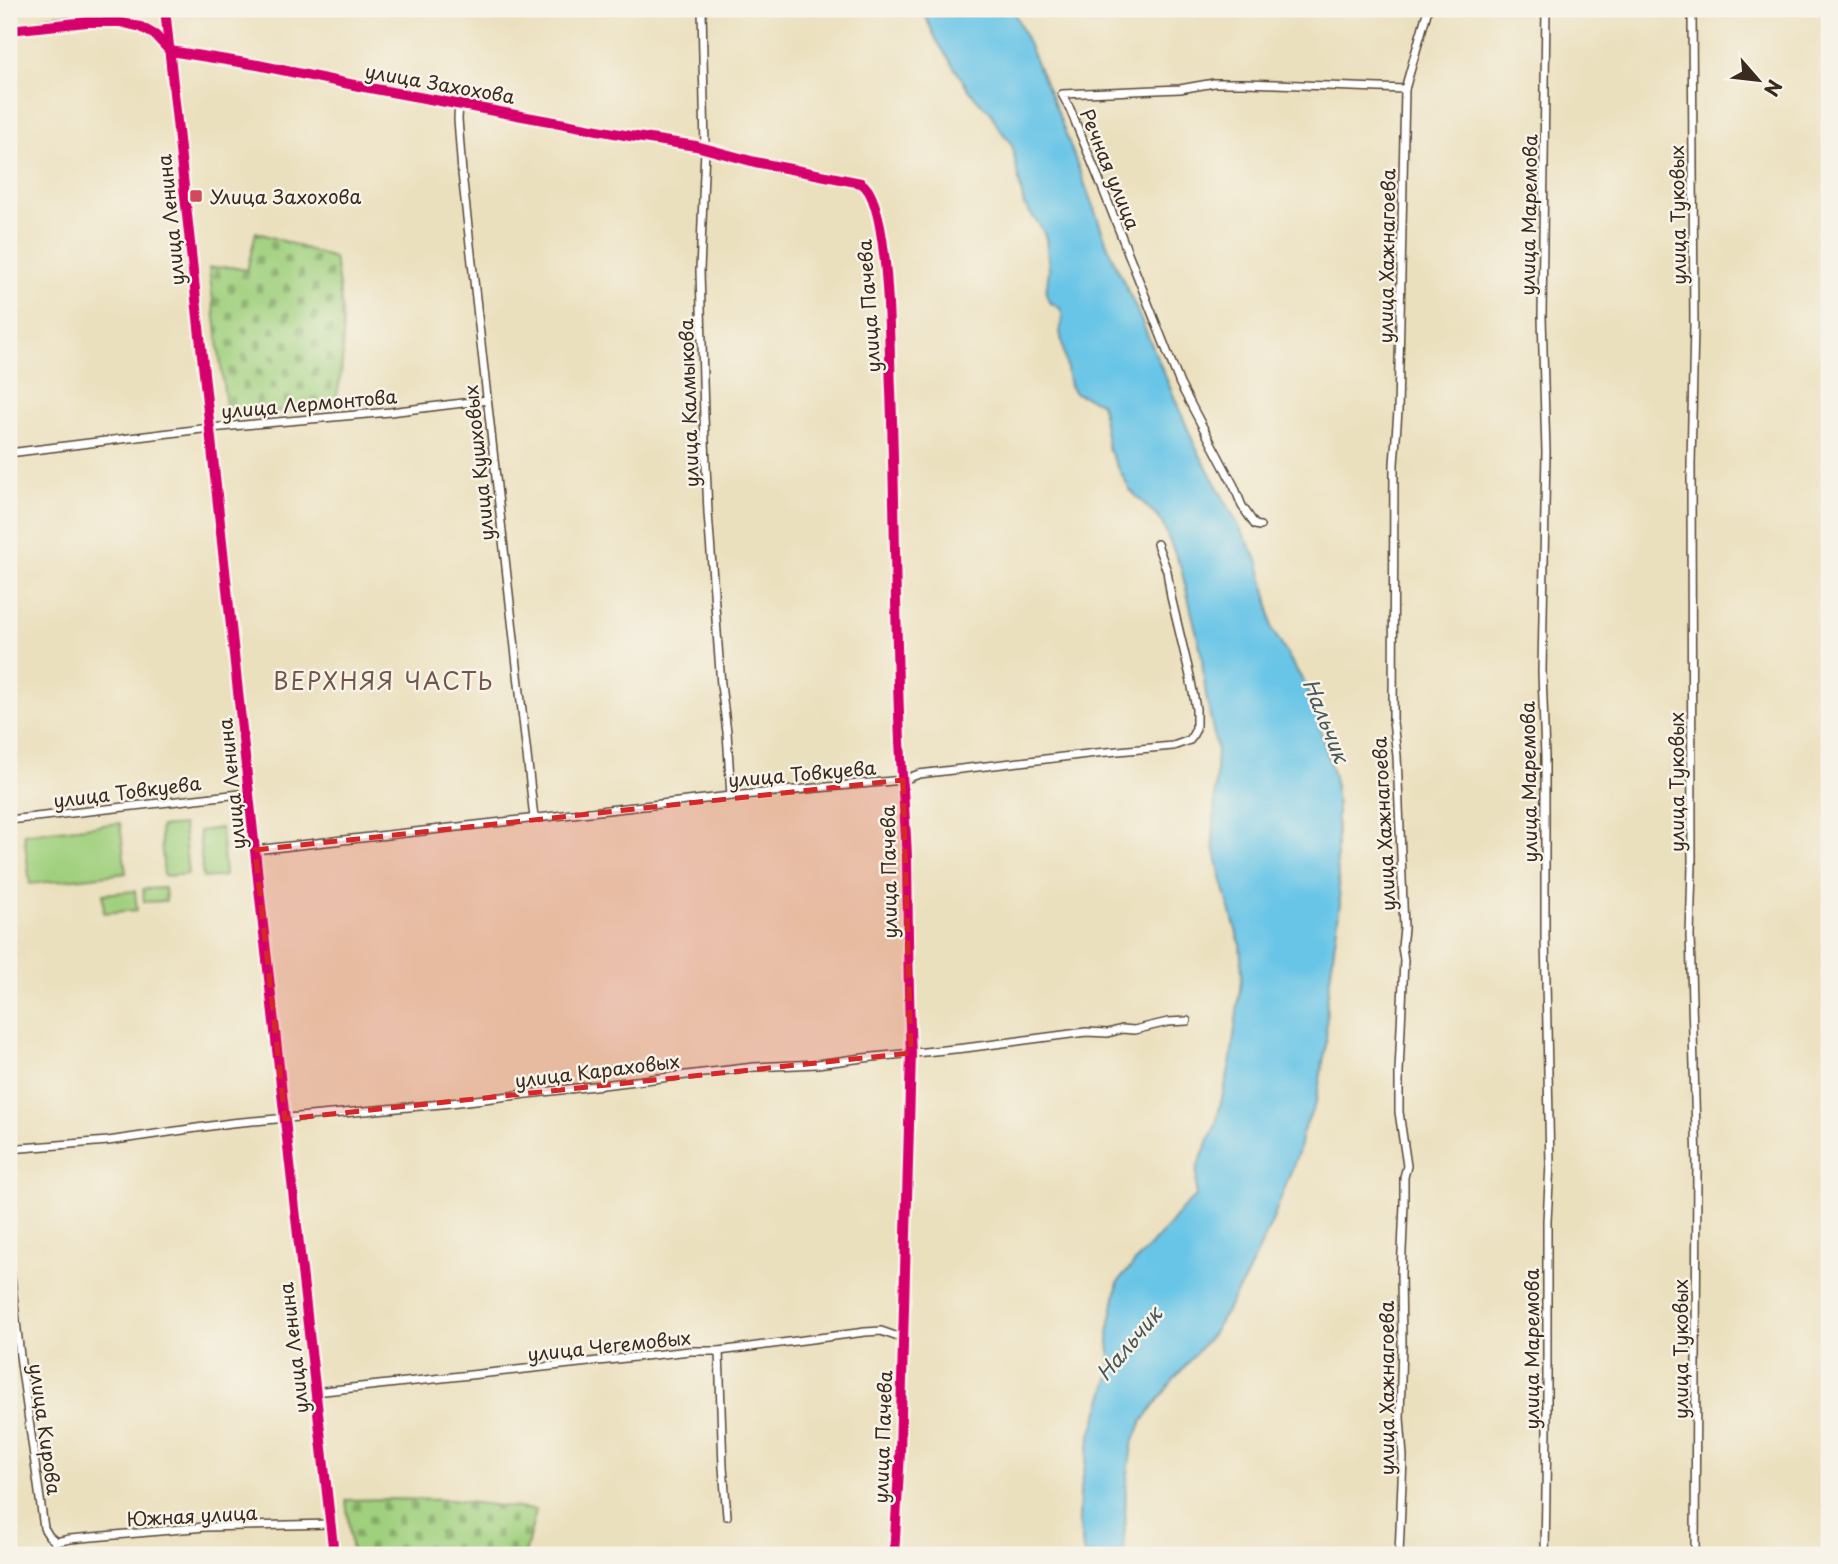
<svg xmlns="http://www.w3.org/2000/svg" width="1838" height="1564" viewBox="0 0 1838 1564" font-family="'Playpen Sans',sans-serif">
  <defs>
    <pattern id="cemetery-stones" width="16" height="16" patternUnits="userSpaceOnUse" patternTransform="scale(1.75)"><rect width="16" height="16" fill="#a0d07e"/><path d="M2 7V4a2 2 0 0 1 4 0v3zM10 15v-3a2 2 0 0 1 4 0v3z" fill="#84a967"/></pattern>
  </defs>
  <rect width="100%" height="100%" fill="#f7f3e8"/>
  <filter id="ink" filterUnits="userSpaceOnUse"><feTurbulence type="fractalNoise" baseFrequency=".0143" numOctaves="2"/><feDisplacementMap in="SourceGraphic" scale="14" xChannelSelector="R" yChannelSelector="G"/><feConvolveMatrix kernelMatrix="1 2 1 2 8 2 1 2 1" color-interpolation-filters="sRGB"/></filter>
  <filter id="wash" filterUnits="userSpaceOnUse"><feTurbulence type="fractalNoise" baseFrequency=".00686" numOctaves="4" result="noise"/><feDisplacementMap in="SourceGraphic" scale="28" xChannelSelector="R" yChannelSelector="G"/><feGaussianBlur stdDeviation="1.57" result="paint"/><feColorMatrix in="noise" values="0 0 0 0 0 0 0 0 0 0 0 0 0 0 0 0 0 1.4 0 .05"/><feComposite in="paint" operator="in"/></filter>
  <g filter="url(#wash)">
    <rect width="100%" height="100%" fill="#ebe0be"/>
    <!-- cemetery -->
    <g fill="url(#cemetery-stones)" stroke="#6e7d4e" stroke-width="2">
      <path d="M 256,232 L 334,258 C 342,296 346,335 341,374 C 340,385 336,396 334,406 L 227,416 L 209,268 L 231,267 L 247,270 Z"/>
      <path d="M 384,1499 L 450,1500 L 536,1510 L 525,1555 L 352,1555 L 346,1500 Z"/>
    </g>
    <!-- pitch -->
    <g fill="#a0d07e" stroke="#6e7d4e" stroke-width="2">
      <path d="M 120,823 L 126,873 L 30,884 L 24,834 Z"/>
      <path d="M 183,825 L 188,874 L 164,876 L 160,827 Z"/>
      <path d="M 221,828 L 225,876 L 203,878 L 199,831 Z"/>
      <path d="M 165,888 L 166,901 L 144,902 L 143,889 Z"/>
      <path d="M 135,891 L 137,910 L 104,913 L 103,894 Z"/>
    </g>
    <!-- water -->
    <path fill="#69c5e7" stroke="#527882" stroke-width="2" d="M 922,9 L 1013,9 L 1056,108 L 1112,257 L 1135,306 L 1195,446 L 1259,563 L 1269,605 L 1272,629 L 1306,686 L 1316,707 L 1322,736 L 1334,777 L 1337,804 L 1337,864 L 1340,904 L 1327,1000 L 1326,1046 L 1316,1102 L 1302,1133 L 1299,1150 L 1271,1224 L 1246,1277 L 1213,1333 L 1175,1378 L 1142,1422 L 1132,1445 L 1126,1487 L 1124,1555 L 1084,1555 L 1079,1521 L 1080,1493 L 1091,1435 L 1112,1370 L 1108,1333 L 1118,1282 L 1136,1261 L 1166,1229 L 1181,1210 L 1196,1196 L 1197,1168 L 1216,1124 L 1231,1060 L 1242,972 L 1240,944 L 1222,881 L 1213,843 L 1217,750 L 1206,695 L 1201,651 L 1181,568 L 1161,520 L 1130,490 L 1108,448 L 1101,403 L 1075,393 L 1070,386 L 1060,331 L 1063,317 L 1060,308 L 1049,302 L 1046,293 L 1049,270 L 1046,238 L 1041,227 L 1024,205 L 1012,145 L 997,125 L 990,111 L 983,106 L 969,90 L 937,41 Z"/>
  </g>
  <g filter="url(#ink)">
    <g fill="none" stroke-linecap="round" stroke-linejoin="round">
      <!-- street casing -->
      <g stroke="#554536" stroke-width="10">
        <g id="street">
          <path d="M 702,9 L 705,149 L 700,271 L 704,416 L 708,513 L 721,685 L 727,732 L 731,796"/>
          <path d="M 1692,9 L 1694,325 L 1691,464 L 1692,866 L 1690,936 L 1697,1164 L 1695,1555"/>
          <path d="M 170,51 L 258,65 L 359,86 L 630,136 L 696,146 L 755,162 L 861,183 C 891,200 889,354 891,390 C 895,497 895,605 899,713 C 900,761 905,809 907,857 C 908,922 908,988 911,1053 L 900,1453 L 894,1555"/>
          <path d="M 459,103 L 458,119 L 462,173 L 534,818"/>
          <path d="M 9,453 L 210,428 L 390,412 L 487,400"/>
          <path d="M 1260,526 L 1255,525 L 1242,506 L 1234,486 L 1180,384 L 1102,187 L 1070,109 L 1062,94 L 1180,89 L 1214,83 L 1246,83 L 1405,89 L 1428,9"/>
          <path d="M 9,820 L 249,793"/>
          <path d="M 255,850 L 731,796 L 903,780 L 919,774 L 1096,753 L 1173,746 L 1190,740 L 1196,729 L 1196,709 L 1190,676 L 1171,597 L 1167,571 L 1157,544"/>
          <path d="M 9,1149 L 108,1141 L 231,1123 L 442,1104 L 754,1067 L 817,1064 L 863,1058 L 965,1048 L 1086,1032 L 1108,1033 L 1122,1029 L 1134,1030 L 1168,1022 L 1187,1021"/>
          <path d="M 9,1260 L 20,1356 L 44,1528 L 49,1536 L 56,1542"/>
          <path d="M 719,1351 L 723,1467 L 727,1516"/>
          <path d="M 315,1392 L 690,1351 L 719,1351 L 865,1332 L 881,1331 L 904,1339"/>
          <path d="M 56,1542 L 70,1539 L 205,1527 L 331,1524"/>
          <path d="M 50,1555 L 56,1542"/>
          <path d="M 1399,1555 L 1403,1457 L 1400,1418 L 1402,1342 L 1401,1274 L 1404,1204 L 1404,1177 L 1407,1166 L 1399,1112 L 1399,1072 L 1404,960 L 1402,947 L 1404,928 L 1397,756 L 1393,722 L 1394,464 L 1398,411 L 1405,89"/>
          <path d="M 1545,1555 L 1547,1428 L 1547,1221 L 1550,1164 L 1545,936 L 1545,757 L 1542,672 L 1546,452 L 1542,317 L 1546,9"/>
        </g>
      </g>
      <!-- secondary casing -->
      <g stroke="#554536" stroke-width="13">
        <g id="secondary">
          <path d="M 165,9 L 262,916 L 334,1555"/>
          <path d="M 9,30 C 45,26 106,13 140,27 C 152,32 161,41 169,51"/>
        </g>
      </g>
      <!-- street -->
      <use href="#street" stroke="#fff" stroke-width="7"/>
      <!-- secondary -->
      <use href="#secondary" stroke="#fff" stroke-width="10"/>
      <!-- cycleway casing -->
      <g stroke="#f7f3e8" stroke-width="15">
        <g id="cycleway">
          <path d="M 165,9 L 262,916 L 334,1555"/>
          <path d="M 9,30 L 87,22 L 120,22 L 141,27 L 155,35 L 170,51 L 258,65 L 359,86 L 630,136 L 696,146 L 755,162 L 861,183 C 891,200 889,354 891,390 C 895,497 895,605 899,713 C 900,761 905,809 907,857 C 908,922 908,988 911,1053 L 900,1453 L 894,1555"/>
        </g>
      </g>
      <!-- cycleway -->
      <use href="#cycleway" stroke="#d6006c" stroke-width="10"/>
    </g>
  </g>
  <!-- marked area -->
  <path fill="#d62828" fill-opacity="0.2" stroke="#d62828" stroke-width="5" stroke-dasharray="14 9" stroke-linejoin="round" d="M 903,780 L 911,1053 L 285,1119 L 255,850 Z"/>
  <!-- markers -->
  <rect fill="#d1495b" stroke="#f7f3e8" stroke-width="2.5" x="189" y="189" width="14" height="14" rx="3.5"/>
  <g text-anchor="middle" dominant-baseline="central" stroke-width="5" stroke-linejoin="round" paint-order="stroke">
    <!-- street labels -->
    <g font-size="19" fill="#3b2a1e" stroke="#f7f3e8">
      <text transform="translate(440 83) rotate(10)">улица Захохова</text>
      <text transform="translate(1111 169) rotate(68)">Речная улица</text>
      <text transform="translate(1528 215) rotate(-89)">улица Маремова</text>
      <text transform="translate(1677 215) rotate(-91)">улица Туковых</text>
      <text transform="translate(170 220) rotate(-96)">улица Ленина</text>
      <text transform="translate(1386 256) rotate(-89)">улица Хажнагоева</text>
      <text transform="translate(868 306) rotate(-94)">улица Пачева</text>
      <text transform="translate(309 403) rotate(-5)">улица Лермонтова</text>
      <text transform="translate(688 403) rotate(-92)">улица Калмыкова</text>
      <text transform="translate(478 463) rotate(-96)">улица Кушховых</text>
      <text transform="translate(802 773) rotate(-5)">улица Товкуева</text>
      <text transform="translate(1528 782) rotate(-91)">улица Маремова</text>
      <text transform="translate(1676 782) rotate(-90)">улица Туковых</text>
      <text transform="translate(231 784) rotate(-96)">улица Ленина</text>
      <text transform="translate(127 791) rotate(-7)">улица Товкуева</text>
      <text transform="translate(1383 824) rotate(-93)">улица Хажнагоева</text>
      <text transform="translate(888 872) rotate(-91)">улица Пачева</text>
      <text transform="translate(597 1070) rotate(-7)">улица Караховых</text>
      <text transform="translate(609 1345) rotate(-6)">улица Чегемовых</text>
      <text transform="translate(293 1348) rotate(-97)">улица Ленина</text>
      <text transform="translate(1531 1349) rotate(-90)">улица Маремова</text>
      <text transform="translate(1680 1349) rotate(-90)">улица Туковых</text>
      <text transform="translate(1386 1388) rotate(-90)">улица Хажнагоева</text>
      <text transform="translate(46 1429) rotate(82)">улица Кирова</text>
      <text transform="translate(882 1437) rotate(-88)">улица Пачева</text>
      <text transform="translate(192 1515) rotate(-3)">Южная улица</text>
    </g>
    <!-- poi labels -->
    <g font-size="19" fill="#3b2a1e" stroke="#f7f3e8" text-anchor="start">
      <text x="210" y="196">Улица Захохова</text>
    </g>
    <!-- water labels -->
    <g font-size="21" font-style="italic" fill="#49585a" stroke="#f7f3e8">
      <text transform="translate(1327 720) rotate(68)">Нальчик</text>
      <text transform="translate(1128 1343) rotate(-50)">Нальчик</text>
    </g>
    <!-- quarter labels -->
    <g font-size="23" letter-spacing="2" fill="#73564b" stroke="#f7f3e8">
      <text x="384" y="680">ВЕРХНЯЯ ЧАСТЬ</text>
    </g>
  </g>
  <!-- margin -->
  <rect width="1838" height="1564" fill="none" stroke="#f7f3e8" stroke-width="35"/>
  <!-- north arrow -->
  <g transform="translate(1758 80) rotate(118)" stroke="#f7f3e8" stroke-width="5" paint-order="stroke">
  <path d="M0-5L12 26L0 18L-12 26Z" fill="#3b2a1e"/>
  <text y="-10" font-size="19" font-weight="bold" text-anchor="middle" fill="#3b2a1e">N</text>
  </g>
</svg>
